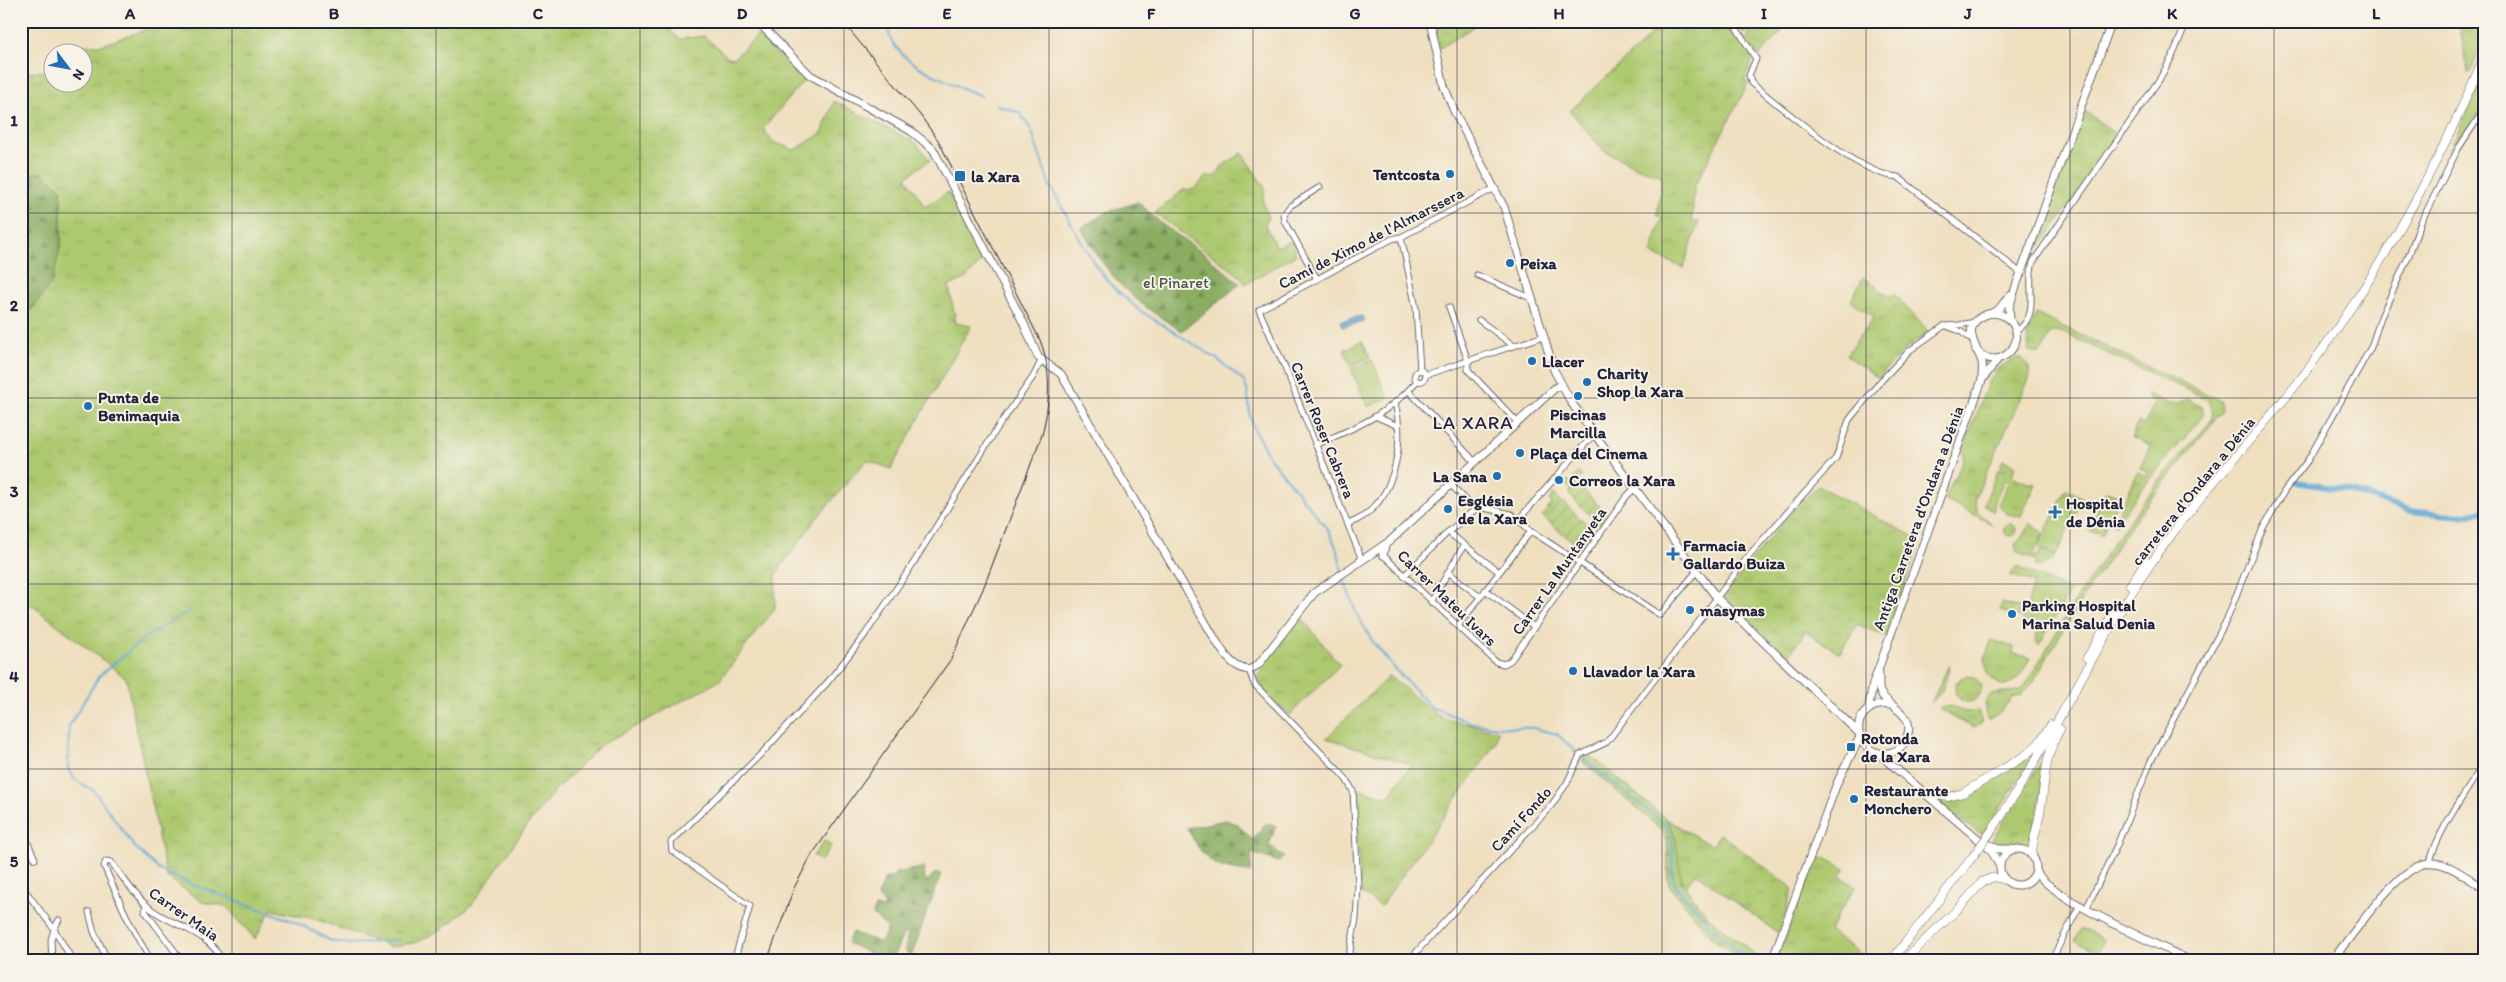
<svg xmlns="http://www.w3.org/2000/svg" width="2506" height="982" viewBox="0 0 2506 982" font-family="Itim,sans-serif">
  <defs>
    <pattern id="grass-tufts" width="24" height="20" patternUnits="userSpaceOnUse" patternTransform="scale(1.25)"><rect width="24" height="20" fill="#adc970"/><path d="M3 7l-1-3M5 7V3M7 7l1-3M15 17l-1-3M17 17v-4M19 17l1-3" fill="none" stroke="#95ac62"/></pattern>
    <pattern id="forest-firs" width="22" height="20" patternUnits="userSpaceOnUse" patternTransform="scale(1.25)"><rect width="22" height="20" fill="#8aad62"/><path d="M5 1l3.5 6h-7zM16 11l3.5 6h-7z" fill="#708c52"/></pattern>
    <pattern id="wetland-marsh" width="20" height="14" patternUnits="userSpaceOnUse" patternTransform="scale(1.25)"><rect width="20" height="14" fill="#adc970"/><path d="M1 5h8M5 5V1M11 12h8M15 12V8" fill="none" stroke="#95ac62"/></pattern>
    <pattern id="garden-furrows" width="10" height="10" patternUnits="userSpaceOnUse" patternTransform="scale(1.25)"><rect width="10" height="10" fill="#adc970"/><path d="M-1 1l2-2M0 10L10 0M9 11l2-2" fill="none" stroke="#95ac62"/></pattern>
    <pattern id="water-rules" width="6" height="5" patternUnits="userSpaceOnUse" patternTransform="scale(1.25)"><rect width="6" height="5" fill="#5da7d5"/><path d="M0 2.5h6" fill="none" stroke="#4c88ae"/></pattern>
  </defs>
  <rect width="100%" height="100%" fill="#f7f3e8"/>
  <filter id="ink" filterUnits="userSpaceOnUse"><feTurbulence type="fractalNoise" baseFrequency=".02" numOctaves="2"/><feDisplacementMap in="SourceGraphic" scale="10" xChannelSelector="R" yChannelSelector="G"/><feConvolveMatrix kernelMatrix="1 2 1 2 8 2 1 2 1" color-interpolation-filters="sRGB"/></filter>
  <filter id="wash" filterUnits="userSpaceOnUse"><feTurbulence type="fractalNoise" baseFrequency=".0096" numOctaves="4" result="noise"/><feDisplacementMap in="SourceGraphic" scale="20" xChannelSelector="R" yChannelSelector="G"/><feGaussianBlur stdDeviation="1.12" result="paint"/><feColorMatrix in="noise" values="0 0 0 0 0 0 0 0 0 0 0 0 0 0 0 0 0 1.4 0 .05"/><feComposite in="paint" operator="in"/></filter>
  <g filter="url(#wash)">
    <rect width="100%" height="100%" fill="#efdfbf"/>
    <!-- grass -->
    <g fill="url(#grass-tufts)" stroke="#687656">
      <path d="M 171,21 L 659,21 L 680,39 L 704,36 L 728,57 L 734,58 L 758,35 L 803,81 L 763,129 L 773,142 L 795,150 L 822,133 L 834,101 L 916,143 L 930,160 L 906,177 L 925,207 L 948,192 L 984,259 L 965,279 L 949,286 L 956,323 L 971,326 L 891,469 L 867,460 L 815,520 L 776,574 L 775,608 L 719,681 L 601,745 L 555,790 L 521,834 L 471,906 L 442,929 L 418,942 L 391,947 L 315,919 L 271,910 L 255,939 L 226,906 L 202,902 L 166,876 L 126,678 L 21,597 L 21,324 L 52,282 L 61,244 L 61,189 L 42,173 L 21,174 L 21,73 L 52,71 L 52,82 L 82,82 L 82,52 L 74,52 L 73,47 L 82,45 L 101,45 Z"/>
      <path d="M 1435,21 L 1482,21 L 1440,48 Z"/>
      <path d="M 1641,21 L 1729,21 C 1734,29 1753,52 1752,60 C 1751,67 1746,73 1745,80 L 1748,84 L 1694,187 L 1692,222 L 1699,222 L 1683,268 L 1651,253 L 1662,218 L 1657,215 L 1662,176 L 1636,167 L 1603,150 L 1570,111 L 1651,35 Z"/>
      <path d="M 1735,21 L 1754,21 L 1744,34 Z"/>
      <path d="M 1758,21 L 1791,21 L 1759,56 L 1746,39 Z"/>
      <path d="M 2459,21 L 2485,21 L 2485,34 L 2471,72 L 2468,72 Z"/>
      <path d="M 2485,74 L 2485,102 L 2453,154 L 2449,151 Z"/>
      <path d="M 2084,110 L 2118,136 L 2032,258 L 2030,257 Z"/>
      <path d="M 1242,153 L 1265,188 L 1263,201 L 1268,217 L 1265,225 L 1276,247 L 1288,242 L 1293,242 L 1296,255 L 1245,284 L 1241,277 L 1155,213 L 1183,190 L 1195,189 L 1205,177 L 1216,176 L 1222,166 Z"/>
      <path d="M 1863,277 L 1890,297 L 1894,294 L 1929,332 L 1904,350 L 1878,378 L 1846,355 L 1874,317 L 1851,301 Z"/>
      <path d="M 2036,314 L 2221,401 L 2222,411 L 2154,495 L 2125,534 L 2076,608 L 2032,684 L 2021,695 L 2012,698 L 1999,713 L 1988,720 C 1983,712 1984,695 1995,693 C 2007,690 2015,696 2025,686 L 2071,608 L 2116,539 L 2164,475 L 2210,422 C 2215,413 2213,405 2205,398 L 2061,332 C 2044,329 2049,347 2038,354 L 2029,351 L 2027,335 Z"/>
      <path d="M 2016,358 L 2021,358 L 2029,367 L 2030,377 L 1974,500 L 1977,511 L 1992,524 L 1944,499 C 1950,481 1966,466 1964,447 L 1988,383 L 1998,368 Z"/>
      <path d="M 2148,394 L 2169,404 L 2178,404 L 2186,399 L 2202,407 L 2204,415 L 2152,476 L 2115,525 L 2113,524 L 2138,472 L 2145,476 L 2147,472 L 2140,468 L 2150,446 L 2131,437 L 2138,422 L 2144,425 L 2155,402 L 2146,397 Z"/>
      <path d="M 2003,460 L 2016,466 L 2012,476 L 2030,484 L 2031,482 L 2036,484 L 2021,516 L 2007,514 L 1999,505 L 2008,482 L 2004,480 L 1995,501 L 1993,512 L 1984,504 L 1999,468 L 2005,471 L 2006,469 L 2000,466 Z"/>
      <path d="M 1818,486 L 1920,540 L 1887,637 L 1857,624 L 1840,653 L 1805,632 L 1788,657 L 1724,597 C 1753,558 1782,520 1818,486 Z"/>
      <path d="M 2066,489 L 2083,498 L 2056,555 L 2038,547 Z"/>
      <path d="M 2106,491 L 2119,497 L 2102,535 L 2088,529 Z"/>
      <path d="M 2030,523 L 2043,533 L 2031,558 L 2016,551 L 2015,544 L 2022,538 Z"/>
      <circle cx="2010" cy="530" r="6"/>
      <path d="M 2041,550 L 2055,556 L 2053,560 L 2040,566 L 2035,566 L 2037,561 L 2033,559 L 2034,556 L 2037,557 Z"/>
      <path d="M 2016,568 L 2020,568 L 2070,591 L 2039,645 L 2035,641 L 2038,630 L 2021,625 L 2023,618 L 2000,611 L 2002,603 L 2026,610 L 2034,582 L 2010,575 Z"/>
      <path d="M 1299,615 L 1340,665 L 1290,715 C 1279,705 1258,691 1258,675 Z"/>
      <path d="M 1991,640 L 2014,647 L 2013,653 L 2030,658 C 2020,677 2008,700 1987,673 L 1985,658 Z"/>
      <path d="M 1950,666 L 1942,691 L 1931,703 L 1948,667 Z"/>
      <path d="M 1389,676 L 1441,718 L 1498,731 L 1496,743 L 1381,906 L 1361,893 L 1354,788 L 1388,797 L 1411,764 L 1326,738 Z"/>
      <circle cx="1968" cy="689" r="13"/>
      <path d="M 1948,706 L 1966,712 L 1978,710 L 1982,723 L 1974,728 L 1939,709 Z"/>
      <path d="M 2037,751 L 1983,835 L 1965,824 L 1935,799 C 1972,804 2006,768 2037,751 Z"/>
      <path d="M 2043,760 L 2039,806 L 2029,846 C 2014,841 2007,849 1990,843 Z"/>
      <path d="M 1666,819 L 1712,846 L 1720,834 L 1793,888 L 1779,934 L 1696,873 L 1685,887 C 1671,872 1683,840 1666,819 Z"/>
      <path d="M 1817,856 L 1825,858 L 1845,869 L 1840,877 L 1856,886 L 1829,931 L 1871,961 L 1776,961 Z"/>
    </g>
    <!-- forest -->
    <g fill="url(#forest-firs)" stroke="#56684e">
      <path d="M 42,173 L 61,189 L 61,244 L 52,282 L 21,324 L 21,174 Z"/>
      <path d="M 1138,202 L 1163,225 L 1206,255 L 1240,284 L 1182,331 C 1130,299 1112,282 1081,228 L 1107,212 Z"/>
      <path d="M 1225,820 L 1237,824 L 1253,840 L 1265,824 L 1276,826 L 1269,845 L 1284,857 L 1279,862 L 1252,853 L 1250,872 C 1213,870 1204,859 1187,828 Z"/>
      <path d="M 925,867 L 924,877 L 928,881 L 935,873 L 941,874 L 911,957 L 905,950 L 908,933 L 904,933 L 891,961 L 886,961 L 847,943 L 852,932 L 881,943 L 888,928 L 873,915 L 875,907 L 885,909 L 883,901 L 877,896 L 885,878 L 894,878 L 895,873 Z"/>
    </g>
    <!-- wetland -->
    <path fill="url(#wetland-marsh)" stroke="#687656" d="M 1588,753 L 1666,819 L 1675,837 L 1682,883 L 1708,917 L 1764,961 L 1742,961 L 1713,939 L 1669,885 C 1665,866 1672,848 1663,831 L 1582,761 Z"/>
    <!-- garden -->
    <g fill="url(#garden-furrows)" stroke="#687656">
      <path d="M 1578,473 L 1582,476 L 1576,482 L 1608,515 L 1600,525 L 1569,495 L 1571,489 L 1565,483 L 1568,480 L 1572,483 L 1574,481 L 1572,479 Z"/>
      <path d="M 1554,494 L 1595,532 L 1581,549 L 1542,516 L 1552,504 L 1549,500 Z"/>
    </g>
    <!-- pitch -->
    <g fill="#adc970" stroke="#687656">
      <path d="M 1362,341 L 1370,357 L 1351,366 L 1344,350 Z"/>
      <path d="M 1372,360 L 1388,398 L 1368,407 L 1351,369 Z"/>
      <path d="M 824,841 L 831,846 L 821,861 L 813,856 Z"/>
      <path d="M 2081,928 L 2104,940 L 2098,952 L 2075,940 Z"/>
    </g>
    <!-- water -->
    <path fill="url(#water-rules)" stroke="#406488" d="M 1362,316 L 1364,322 L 1342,327 L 1340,321 Z"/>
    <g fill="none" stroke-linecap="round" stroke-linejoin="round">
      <!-- stream -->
      <g stroke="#5da7d5" stroke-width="2">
        <path d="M 889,21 C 889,26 888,33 890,37 C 901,66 955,84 981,96"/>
        <path d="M 997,105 L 1020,113 L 1031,130 L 1050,186 L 1095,265 L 1113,287 L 1139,310 L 1217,359 L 1243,380 L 1247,390 L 1251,420 L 1256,433 L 1270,458 L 1329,531 L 1338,552 L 1342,572"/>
        <path d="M 1343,577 L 1356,613 L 1373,642 L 1395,669 L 1431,707 L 1472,723 L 1497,727 L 1533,728 L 1557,734 L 1580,756 L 1663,823 C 1682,847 1666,864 1675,884 L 1710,926 L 1750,961"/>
        <path d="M 191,610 L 144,638 L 99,676 L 69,726 L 68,769 L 75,780 L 94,791 L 134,846 L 158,869 L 188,883 L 296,922 L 331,941 L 350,944 L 400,940"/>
      </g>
      <!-- canal -->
      <path stroke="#5da7d5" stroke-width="6" d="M 2297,482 L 2356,492 L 2409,511 L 2460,516 L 2485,511"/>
    </g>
  </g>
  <g filter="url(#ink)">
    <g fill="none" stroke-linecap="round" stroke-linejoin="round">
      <!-- street casing -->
      <g stroke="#6a6469" stroke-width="7">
        <g id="street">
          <path d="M 1732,21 L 1756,59 L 1749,75 L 1751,83 C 1784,109 1858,175 1898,177 L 2021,273"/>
          <path d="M 1401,237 L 1416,308 L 1420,370"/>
          <path d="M 1477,275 L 1533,299"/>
          <path d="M 1317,279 L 1285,221 L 1284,214 L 1290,206 L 1320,187"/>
          <path d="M 1449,307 L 1468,361 L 1468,370 L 1518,423"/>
          <path d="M 1479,320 L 1514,346"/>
          <path d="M 1944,326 L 1959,325 L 1975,322"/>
          <path d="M 1949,327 L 1960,331 L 1971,339"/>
          <path d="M 2016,331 C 2042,315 2025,286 2033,262 L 2159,80 L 2172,57 L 2187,21"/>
          <circle cx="1420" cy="376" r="5.5"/>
          <path d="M 1425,375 L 1544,336"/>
          <path d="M 1409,391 L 1475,462"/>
          <path d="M 1377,417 L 1398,426"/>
          <path d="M 1315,445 C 1355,428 1388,415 1417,381"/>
          <path d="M 1451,485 L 1471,505 L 1511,514 L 1531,531 L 1660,615 L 1696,572"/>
          <path d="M 1519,519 L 1594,434"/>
          <path d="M 1348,524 C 1394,508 1406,445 1395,403"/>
          <path d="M 1448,532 L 1499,572"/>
          <path d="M 1382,554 L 1496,662 L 1504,664 L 1511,660 L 1626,497 L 1634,489"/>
          <path d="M 1362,560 L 1285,368 L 1259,310 L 1392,239 L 1401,237 L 1495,188"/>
          <path d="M 1448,572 L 1480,597"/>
          <path d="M 1404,576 L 1448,532 L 1478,507"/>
          <path d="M 1485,590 L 1534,627"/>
          <path d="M 1431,602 L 1464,545"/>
          <path d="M 1458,626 L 1531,531"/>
          <path d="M 1249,670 L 1254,684 L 1338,770 L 1346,779 L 1353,791 L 1358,886 L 1356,919 L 1348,961"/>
          <path d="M 21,827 L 35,859"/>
          <path d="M 2430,862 C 2438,829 2467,792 2485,761"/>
          <path d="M 21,885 L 54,929 L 51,940 L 52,961"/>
          <path d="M 146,905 L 145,911 L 182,961"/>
          <path d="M 2086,909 L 2117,845 L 2151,761 L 2226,621 L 2263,528 L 2285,490 L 2308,460 L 2371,347 L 2381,317 L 2409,255 L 2421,222 L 2458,149 L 2485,108"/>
          <path d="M 89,912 L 94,932 L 108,961"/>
          <path d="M 59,920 L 54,929 L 73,961"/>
          <path d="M 152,961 C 131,931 119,899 104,866 L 106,861 L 111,862 C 124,879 135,896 151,909 C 173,926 211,933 222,961"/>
          <path d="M 734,961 L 750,906 L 672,851 L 671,842 L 763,752 L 827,683 L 864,636 L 909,570 L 998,427 L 1033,377 L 1041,361"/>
          <path d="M 1408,961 L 1551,806 L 1567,783 L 1580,755 L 1607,742 L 1750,554 L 1836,458 L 1849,420 L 1879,383 L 1909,351 L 1944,326"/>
          <path d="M 2051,961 L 2080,905"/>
        </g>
      </g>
      <!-- secondary casing -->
      <g stroke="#6a6469" stroke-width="9">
        <g id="secondary">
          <path d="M 757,21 L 810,75 L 911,131 L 933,149 L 1023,322 L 1038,357 L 1061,374 L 1208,627 C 1218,643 1228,668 1249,670 L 1258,665 L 1314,593 L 1390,541 L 1555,388 L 1561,385"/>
          <path d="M 1430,21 L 1444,86 L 1454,111 L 1504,207 L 1554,370 L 1571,402 L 1592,431 L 1717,598 L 1859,733"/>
          <path d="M 1992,313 L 1998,310 L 2010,295"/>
          <path d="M 2010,320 L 2009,308 L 2016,286 L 2112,21"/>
          <path d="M 1976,350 C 2000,377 2033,337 2007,318 C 2001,313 1992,312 1985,315 C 1959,326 1977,346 1982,362 C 1983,367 1982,373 1982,378"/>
          <path d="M 1383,555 L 1385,545"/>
          <path d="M 1879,673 C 1879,679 1878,686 1880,692 C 1889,709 1916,713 1907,737 C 1899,761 1864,758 1859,733 C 1856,714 1873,702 1890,705"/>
          <path d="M 1868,710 L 1873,684 L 1982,380 L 1998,359"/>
          <path d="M 1879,754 L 1991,850 L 1999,865"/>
          <path d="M 1988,844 L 1998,849 L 2011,849"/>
          <circle cx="2018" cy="867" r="18"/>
          <path d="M 2036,870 C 2043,895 2163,947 2191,961"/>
          <path d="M 1772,961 L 1837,783 L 1860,737"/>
          <path d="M 2331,961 C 2353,937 2400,859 2434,863 C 2451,864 2470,880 2485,889"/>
        </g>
      </g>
      <!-- primary casing -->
      <g stroke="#6a6469" stroke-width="9">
        <g id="primary">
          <path d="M 2130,585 L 2146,561"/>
          <path d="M 2087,658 L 2114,612"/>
          <path d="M 1923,792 L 1948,797 L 1963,793 L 2026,755 L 2039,743 L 2051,725"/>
          <path d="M 1992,830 C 2053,740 2096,640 2159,552 C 2202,491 2254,438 2300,380 C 2376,280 2437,170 2485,54"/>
          <path d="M 2032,855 C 2032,840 2038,827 2040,812 C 2046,780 2043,760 2060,729"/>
          <path d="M 1891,961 L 1974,855"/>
          <path d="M 1903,961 L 1960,907 L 1982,882 L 1994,877 L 2005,880"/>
        </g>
      </g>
      <!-- street -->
      <use href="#street" stroke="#fff" stroke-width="5"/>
      <!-- secondary -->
      <use href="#secondary" stroke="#fff" stroke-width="7"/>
      <!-- primary -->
      <use href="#primary" stroke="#fff" stroke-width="8"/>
      <!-- tram -->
      <path stroke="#22223b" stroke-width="1" d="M 767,961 L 794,888 L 811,856 L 951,659 L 983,589 L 1042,435 C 1050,403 1052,371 1040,340 L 938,140 L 920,115 L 842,21"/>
      <!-- primary-bridge casing -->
      <g stroke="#6a6469" stroke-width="9" stroke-linecap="butt">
        <path id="primary-bridge" d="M 1974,855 L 1992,830"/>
      </g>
      <!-- primary-bridge -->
      <use href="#primary-bridge" stroke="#fff" stroke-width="8"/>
    </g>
  </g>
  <!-- grid -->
  <path fill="none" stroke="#22223b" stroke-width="1" stroke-opacity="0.55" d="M 232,21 L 232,961M 436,21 L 436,961M 640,21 L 640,961M 844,21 L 844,961M 1049,21 L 1049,961M 1253,21 L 1253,961M 1457,21 L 1457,961M 1662,21 L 1662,961M 1866,21 L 1866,961M 2070,21 L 2070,961M 2274,21 L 2274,961M 21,213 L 2485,213M 21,398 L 2485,398M 21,584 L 2485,584M 21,769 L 2485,769"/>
  <!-- markers -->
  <g fill="#1f6fb2" stroke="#f7f3e8" stroke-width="2">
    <circle cx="1450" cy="174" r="5"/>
    <rect x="954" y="170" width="12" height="12" rx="2.5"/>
    <circle cx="1510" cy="263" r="5"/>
    <circle cx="1532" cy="361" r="5"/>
    <circle cx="1587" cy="382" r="5"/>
    <circle cx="1578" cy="396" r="5"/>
    <circle cx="88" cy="406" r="5"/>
    <circle cx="1520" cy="453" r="5"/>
    <circle cx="1497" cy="476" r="5"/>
    <circle cx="1559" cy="480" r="5"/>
    <circle cx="1448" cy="509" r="5"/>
    <path d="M2052.5 504.5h5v5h5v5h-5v5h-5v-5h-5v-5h5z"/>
    <path d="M1670.5 546.5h5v5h5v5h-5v5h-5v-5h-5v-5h5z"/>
    <circle cx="1690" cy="610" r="5"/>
    <circle cx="2012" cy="614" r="5"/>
    <circle cx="1573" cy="671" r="5"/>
    <rect x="1846" y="742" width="10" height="10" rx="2.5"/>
    <circle cx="1854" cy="799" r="5"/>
  </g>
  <g text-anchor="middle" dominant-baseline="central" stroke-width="4" stroke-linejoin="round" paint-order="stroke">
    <!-- poi labels -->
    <g font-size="16" font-weight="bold" fill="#22223b" stroke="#f7f3e8" text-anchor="start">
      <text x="1440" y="174" text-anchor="end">Tentcosta</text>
      <text x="971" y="176">la Xara</text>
      <text x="1520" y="263">Peixa</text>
      <text x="1542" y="361">Llacer</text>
      <text x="1597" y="373">Charity<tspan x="1597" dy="18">Shop la Xara</tspan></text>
      <text x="98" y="397">Punta de<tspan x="98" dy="18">Benimaquia</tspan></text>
      <text x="1578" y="414" text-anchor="middle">Piscinas<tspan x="1578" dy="18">Marcilla</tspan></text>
      <text x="1530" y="453">Plaça del Cinema</text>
      <text x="1487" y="476" text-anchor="end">La Sana</text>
      <text x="1569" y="480">Correos la Xara</text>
      <text x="1458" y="500">Església<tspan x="1458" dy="18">de la Xara</tspan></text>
      <text x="2066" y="503">Hospital<tspan x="2066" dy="18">de Dénia</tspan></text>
      <text x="1683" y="545">Farmacia<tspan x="1683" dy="18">Gallardo Buiza</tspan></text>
      <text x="2022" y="605">Parking Hospital<tspan x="2022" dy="18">Marina Salud Denia</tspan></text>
      <text x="1700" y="610">masymas</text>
      <text x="1583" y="671">Llavador la Xara</text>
      <text x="1861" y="738">Rotonda<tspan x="1861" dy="18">de la Xara</tspan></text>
      <text x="1864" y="790">Restaurante<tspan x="1864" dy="18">Monchero</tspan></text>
    </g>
    <!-- street labels -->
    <g font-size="16" fill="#22223b" stroke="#f7f3e8">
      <text transform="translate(1371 238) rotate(-27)">Camí de Ximo de l'Almarssera</text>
      <text transform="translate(1323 430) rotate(68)">Carrer Roser Cabrera</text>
      <text transform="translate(2193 491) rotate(-51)">carretera d'Ondara a Dénia</text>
      <text transform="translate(1918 518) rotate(-70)">Antiga Carretera d'Ondara a Dénia</text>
      <text transform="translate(1559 571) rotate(-55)">Carrer La Muntanyeta</text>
      <text transform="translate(1447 598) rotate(44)">Carrer Mateu Ivars</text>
      <text transform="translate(1521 819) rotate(-48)">Camí Fondo</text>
      <text transform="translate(184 914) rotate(35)">Carrer Maia</text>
    </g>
    <!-- park labels -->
    <g font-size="16" fill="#4c544b" stroke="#f7f3e8">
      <text x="1176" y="282">el Pinaret</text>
    </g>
    <!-- quarter labels -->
    <g font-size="19" letter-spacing="1" fill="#22223b" stroke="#f7f3e8">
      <text x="1473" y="422">LA XARA</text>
    </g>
  </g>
  <!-- margin -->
  <rect width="2506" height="982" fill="none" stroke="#f7f3e8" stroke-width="55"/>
  <!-- north arrow -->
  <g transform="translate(68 68) rotate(122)"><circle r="24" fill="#f7f3e8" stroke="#a29fa3"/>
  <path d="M0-4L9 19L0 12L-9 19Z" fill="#1f6fb2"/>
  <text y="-8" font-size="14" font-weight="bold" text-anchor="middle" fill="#22223b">N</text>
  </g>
  <rect x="28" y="28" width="2450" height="926" fill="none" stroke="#22223b" stroke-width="2"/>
  <g font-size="16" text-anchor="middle" font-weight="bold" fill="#22223b">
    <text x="130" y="19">A</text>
    <text x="334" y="19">B</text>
    <text x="538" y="19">C</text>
    <text x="742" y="19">D</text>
    <text x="947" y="19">E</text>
    <text x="1151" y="19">F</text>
    <text x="1355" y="19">G</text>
    <text x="1559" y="19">H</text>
    <text x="1764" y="19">I</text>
    <text x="1968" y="19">J</text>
    <text x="2172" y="19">K</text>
    <text x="2376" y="19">L</text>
    <text x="14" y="126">1</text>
    <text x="14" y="311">2</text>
    <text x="14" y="497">3</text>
    <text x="14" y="682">4</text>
    <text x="14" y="867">5</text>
  </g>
</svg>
